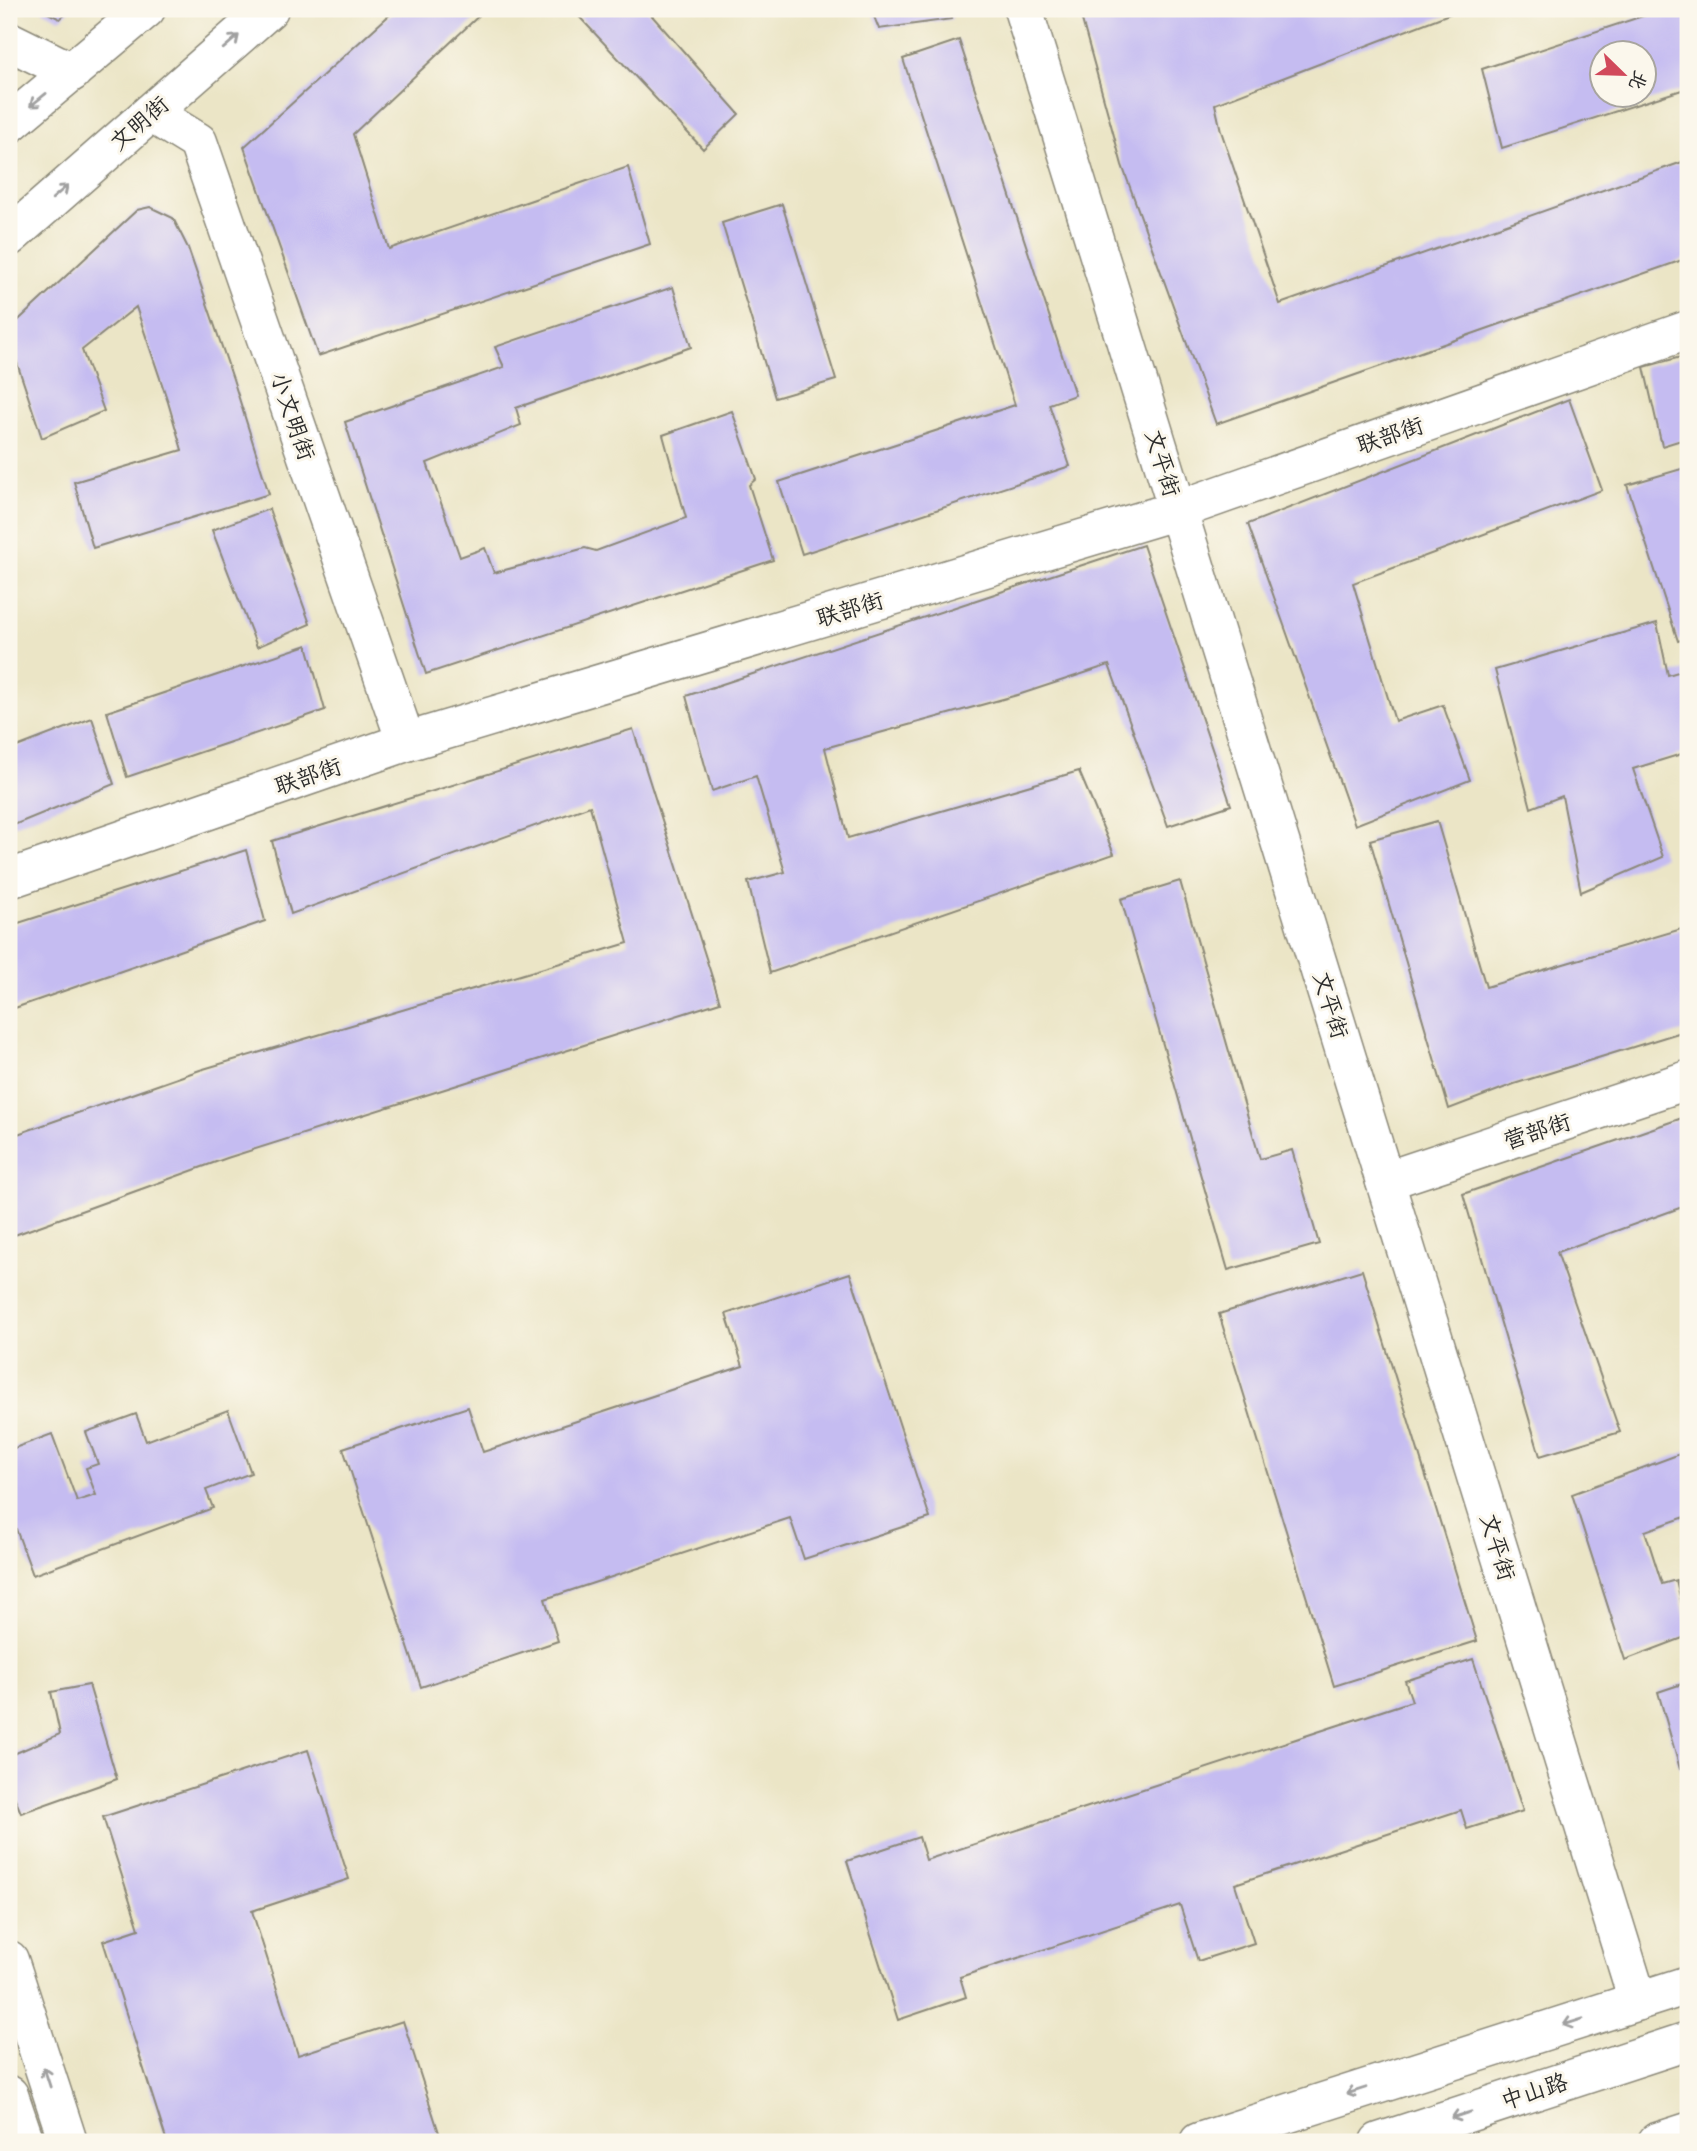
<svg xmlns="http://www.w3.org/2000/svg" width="1697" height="2151" viewBox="0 0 1697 2151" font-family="Itim,'LXGW WenKai TC',sans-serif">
  <rect width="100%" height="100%" fill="#fbf7ec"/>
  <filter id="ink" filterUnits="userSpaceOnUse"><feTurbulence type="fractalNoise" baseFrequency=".0143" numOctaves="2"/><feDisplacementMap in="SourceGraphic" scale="14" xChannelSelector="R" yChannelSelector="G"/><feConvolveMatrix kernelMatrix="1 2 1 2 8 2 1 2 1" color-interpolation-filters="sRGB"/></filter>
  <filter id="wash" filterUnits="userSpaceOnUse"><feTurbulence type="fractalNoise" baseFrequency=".00686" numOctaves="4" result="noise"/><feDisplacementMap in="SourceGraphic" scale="28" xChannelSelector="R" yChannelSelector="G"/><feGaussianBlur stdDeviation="1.57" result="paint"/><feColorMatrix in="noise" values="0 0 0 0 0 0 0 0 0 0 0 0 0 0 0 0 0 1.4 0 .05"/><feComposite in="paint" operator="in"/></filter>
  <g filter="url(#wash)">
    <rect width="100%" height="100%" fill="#ebe5c6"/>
    <g id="blocks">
      <!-- building -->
      <g fill="#c5bcf1" fill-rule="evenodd">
        <path d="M 40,9 L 71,9 L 60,19 Z"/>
        <path d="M 396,9 L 486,9 L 353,134 L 389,249 L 628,167 L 650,244 L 318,356 L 244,147 Z"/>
        <path d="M 572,9 L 646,9 L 739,114 L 703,149 Z"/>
        <path d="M 871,9 L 949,9 L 952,19 L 879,29 Z"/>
        <path d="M 1079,9 L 1456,9 L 1457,11 L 1215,104 L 1221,131 L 1280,304 L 1688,160 L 1688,258 L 1216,424 L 1122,165 Z"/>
        <path d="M 1664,9 L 1688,9 L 1688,88 L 1502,148 L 1482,69 ZM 1602,52 L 1644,52 L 1644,94 L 1602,94 Z"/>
        <path d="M 959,40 L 1075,395 L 1049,404 L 1070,466 L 802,554 L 779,482 L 1015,405 L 903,59 Z"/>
        <path d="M 782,204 L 836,380 L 775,398 L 722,223 Z"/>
        <path d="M 150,207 L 173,218 L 188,248 L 233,379 L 269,494 L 93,548 L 74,482 L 182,450 L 168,402 L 136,307 L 82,350 L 104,411 L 42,438 L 9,339 L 9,329 L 137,210 Z"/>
        <path d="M 673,287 L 691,347 L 516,408 L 521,425 L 427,463 L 460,557 L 485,548 L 494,573 L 585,548 L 596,551 L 686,518 L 663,435 L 732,411 L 756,479 L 749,485 L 773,560 L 426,674 L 345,422 L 504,367 L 495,347 Z"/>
        <path d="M 1688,355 L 1688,438 L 1662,446 L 1644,367 Z"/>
        <path d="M 1569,399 L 1602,490 L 1353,583 L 1395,721 L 1443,705 L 1470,780 L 1355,825 L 1248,524 Z"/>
        <path d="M 1688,467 L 1688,638 L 1678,641 L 1627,485 Z"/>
        <path d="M 269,509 L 310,624 L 257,647 L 212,530 Z"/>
        <path d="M 1143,545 L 1231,805 L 1168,826 L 1109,665 L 1021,694 L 825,748 L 848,838 L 1079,771 L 1114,854 L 770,973 L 748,882 L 785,872 L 756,776 L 712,791 L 686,696 Z"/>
        <path d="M 1657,623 L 1668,675 L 1688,669 L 1688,752 L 1633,769 L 1663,857 L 1581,892 L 1562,796 L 1531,808 L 1495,670 Z"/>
        <path d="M 307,645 L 325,710 L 127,777 L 107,712 Z"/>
        <path d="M 9,701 L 17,729 L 9,731 Z"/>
        <path d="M 92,718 L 114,784 L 9,827 L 9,750 Z"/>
        <path d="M 633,729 L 720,1002 L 227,1158 L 9,1237 L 9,1137 L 200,1070 L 628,943 L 590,806 L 291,914 L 272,841 Z"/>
        <path d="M 1437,821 L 1486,987 L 1688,927 L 1688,1030 L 1514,1084 L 1449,1109 L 1370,840 Z"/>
        <path d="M 246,850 L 265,921 L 9,1010 L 9,926 Z"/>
        <path d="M 1180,881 L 1260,1159 L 1292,1150 L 1319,1244 L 1228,1270 L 1121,899 Z"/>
        <path d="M 1688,1116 L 1688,1205 L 1557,1252 L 1620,1432 L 1540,1456 L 1463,1194 Z"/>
        <path d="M 1362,1270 L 1477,1641 L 1334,1686 L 1219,1314 Z"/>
        <path d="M 850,1273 L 930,1518 L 804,1559 L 790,1518 L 545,1599 L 558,1641 L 421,1687 L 343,1448 L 468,1407 L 483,1452 L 743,1366 L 726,1314 Z"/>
        <path d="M 228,1410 L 251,1473 L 206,1490 L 213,1508 L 33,1575 L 9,1510 L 9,1450 L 52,1434 L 77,1501 L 96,1495 L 86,1468 L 98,1464 L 86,1432 L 136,1414 L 146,1441 Z"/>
        <path d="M 1688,1451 L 1688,1516 L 1645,1531 L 1662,1584 L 1676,1580 L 1688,1629 L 1688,1636 L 1625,1660 L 1572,1494 Z"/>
        <path d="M 1473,1659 L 1523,1811 L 1467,1829 L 1461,1810 L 1235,1884 L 1254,1943 L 1198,1961 L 1180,1905 L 960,1977 L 966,1997 L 898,2020 L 847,1861 L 919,1837 L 926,1860 L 1412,1701 L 1405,1681 Z"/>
        <path d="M 1688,1682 L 1688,1767 L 1680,1769 L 1658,1692 Z"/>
        <path d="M 89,1685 L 117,1779 L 21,1813 L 9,1784 L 9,1756 L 60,1734 L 51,1692 Z"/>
        <path d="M 308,1750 L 349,1879 L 252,1911 L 298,2055 L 403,2021 L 442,2142 L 167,2142 L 103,1941 L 139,1929 L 103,1817 Z"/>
      </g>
    </g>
  </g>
  <g filter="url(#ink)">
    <use href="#blocks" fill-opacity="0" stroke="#8b8878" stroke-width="2"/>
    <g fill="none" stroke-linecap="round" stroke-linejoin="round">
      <!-- minor casing -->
      <g stroke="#8b8878" stroke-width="41">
        <g id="minor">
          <path d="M 1023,9 L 1638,2001"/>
          <path d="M 9,41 L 72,72"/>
          <path d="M 151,113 L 198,142 L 406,742"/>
          <path d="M 9,879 L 406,742 L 1178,510 L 1688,330"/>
          <path d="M 1385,1181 L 1688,1080"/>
        </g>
      </g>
      <!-- major casing -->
      <g stroke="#8b8878" stroke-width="41">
        <g id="major">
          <path d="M 9,124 L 146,9"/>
          <path d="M 9,237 L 269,9"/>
          <path d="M 1199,2142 L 1688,1985"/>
          <path d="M 1379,2142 L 1688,2041"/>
          <path d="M 1657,2142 L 1688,2132"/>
        </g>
      </g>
      <!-- highway casing -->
      <g stroke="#8b8878" stroke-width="41">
        <g id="highway">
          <path d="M 9,1960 L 68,2142"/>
          <path d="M 9,2095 L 25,2142"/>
        </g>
      </g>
      <!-- minor -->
      <use href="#minor" stroke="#fff" stroke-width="38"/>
      <!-- major -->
      <use href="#major" stroke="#fff" stroke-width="38"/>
      <!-- highway -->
      <use href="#highway" stroke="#fff" stroke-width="38"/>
    </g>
    <!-- one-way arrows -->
    <defs><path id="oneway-shaft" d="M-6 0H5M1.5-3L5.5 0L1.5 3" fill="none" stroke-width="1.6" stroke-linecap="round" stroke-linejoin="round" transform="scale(1.75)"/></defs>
    <g stroke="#a0a0a0">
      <use href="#oneway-shaft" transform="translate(231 42) rotate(-41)"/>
      <use href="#oneway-shaft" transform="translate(38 100) rotate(141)"/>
      <use href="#oneway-shaft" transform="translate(60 192) rotate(-41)"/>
      <use href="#oneway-shaft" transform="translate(1573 2022) rotate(162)"/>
      <use href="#oneway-shaft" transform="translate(47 2077) rotate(-108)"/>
      <use href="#oneway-shaft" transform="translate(1356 2091) rotate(162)"/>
      <use href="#oneway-shaft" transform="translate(1461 2115) rotate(162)"/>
    </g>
  </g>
  <g text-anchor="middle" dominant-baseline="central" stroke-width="6" stroke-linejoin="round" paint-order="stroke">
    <!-- street labels -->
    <g font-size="23" fill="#2b2b2b" stroke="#fbf7ec">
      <text transform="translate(139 123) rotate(-41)">文明街</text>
      <text transform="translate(293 416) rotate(71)">小文明街</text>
      <text transform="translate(1390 435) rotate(-19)">联部街</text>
      <text transform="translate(1163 463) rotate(73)">文平街</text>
      <text transform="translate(850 609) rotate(-17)">联部街</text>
      <text transform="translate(308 776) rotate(-19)">联部街</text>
      <text transform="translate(1331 1005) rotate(73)">文平街</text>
      <text transform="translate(1537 1131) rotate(-18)">营部街</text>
      <text transform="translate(1498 1547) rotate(73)">文平街</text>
      <text transform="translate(1534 2091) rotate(-18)">中山路</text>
    </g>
  </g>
  <!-- margin -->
  <rect width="1697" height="2151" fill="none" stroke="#fbf7ec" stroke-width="35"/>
  <!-- north arrow -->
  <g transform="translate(1623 74) rotate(113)"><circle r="33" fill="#fbf7ec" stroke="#a8a59f" stroke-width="2"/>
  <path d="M0-5L12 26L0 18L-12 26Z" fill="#d1495b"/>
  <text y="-10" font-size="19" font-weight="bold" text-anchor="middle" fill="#2b2b2b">北</text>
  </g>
</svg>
